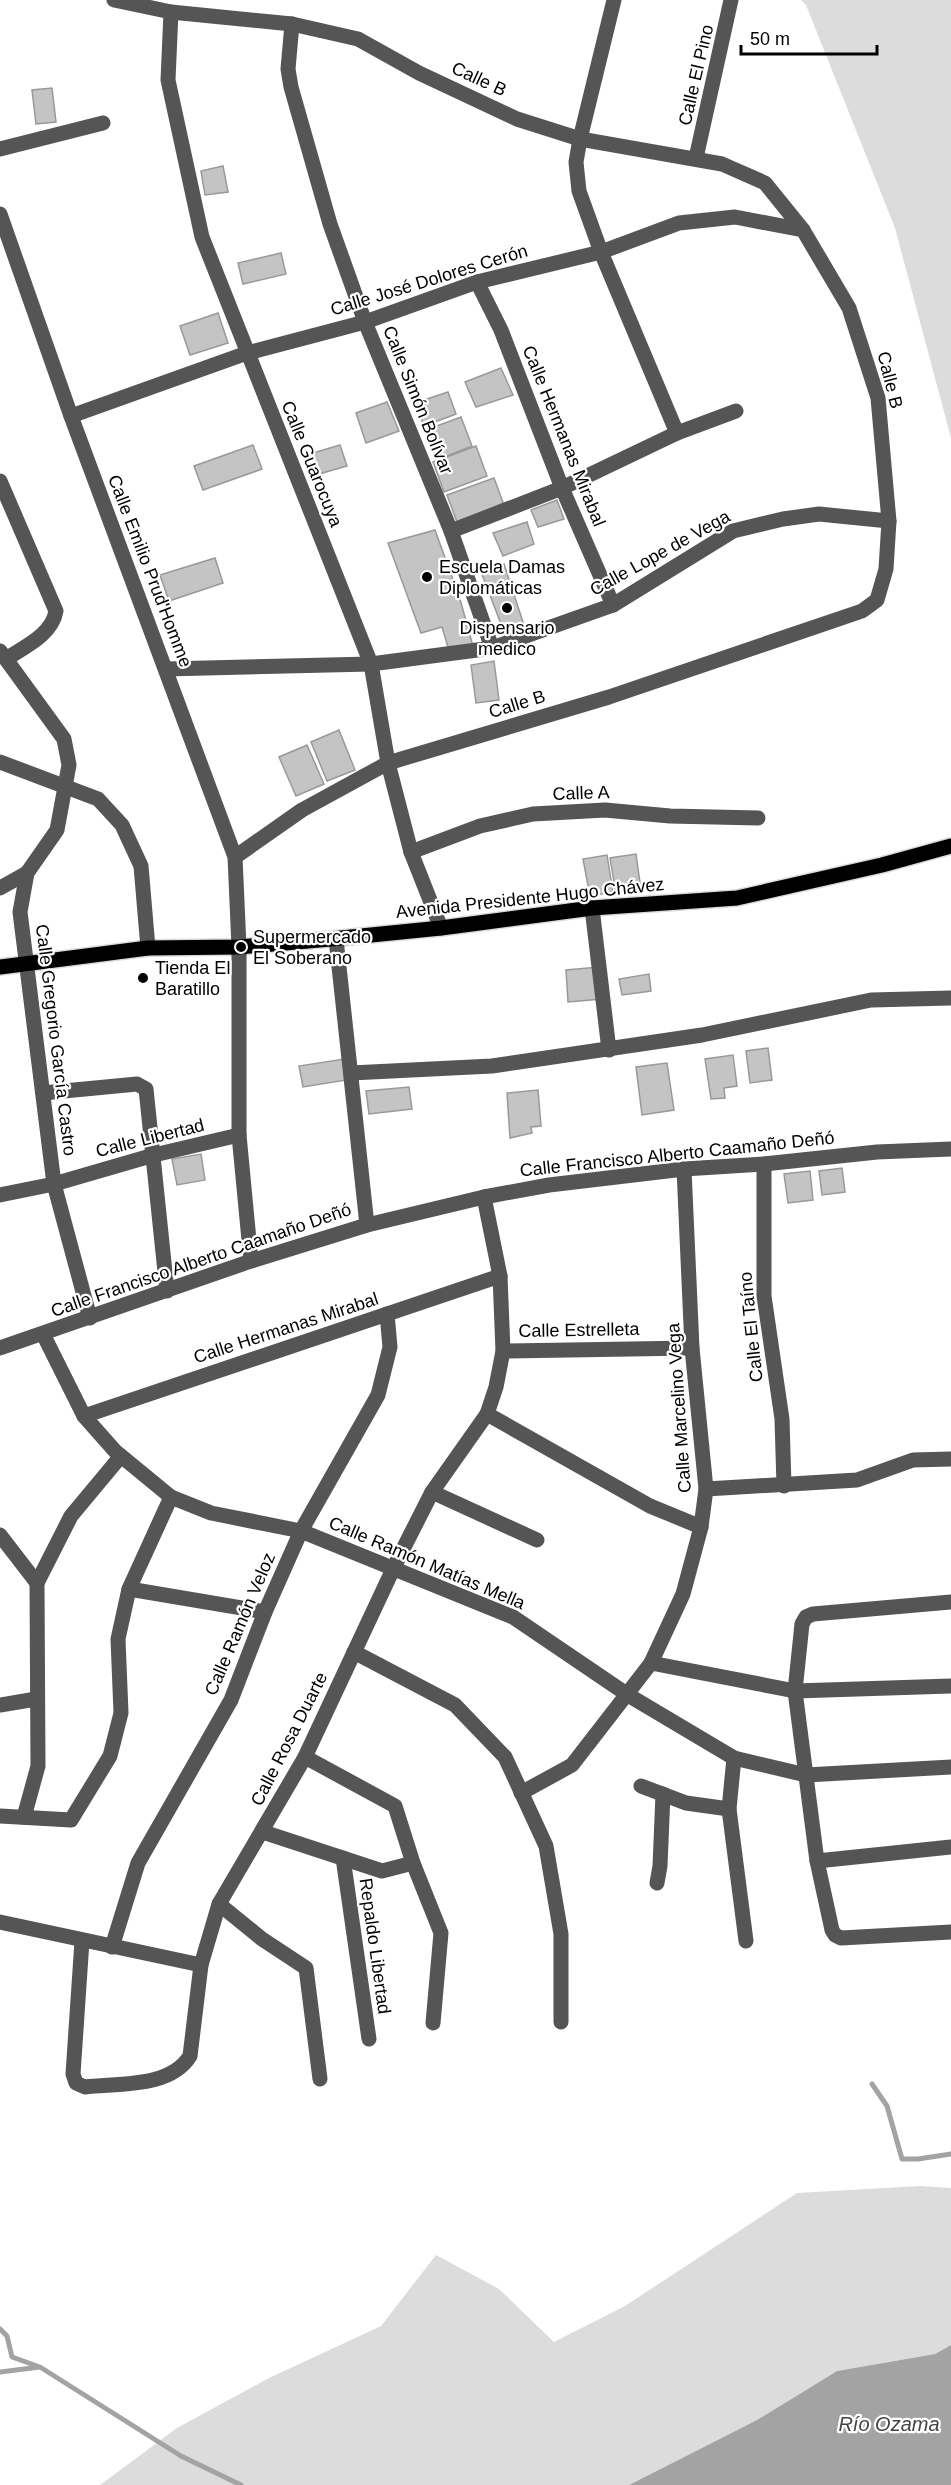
<svg xmlns="http://www.w3.org/2000/svg" width="951" height="2485" viewBox="0 0 951 2485" font-family="Helvetica,sans-serif">
  <rect width="100%" height="100%" fill="#fff"/>
  <!-- green -->
  <g fill="#dcdcdc">
    <path d="M 801,0 L 951,0 L 951,438 L 895,228 L 806,5 Z"/>
    <path d="M 920,2186 L 951,2188 L 951,2345 L 935,2354 L 837,2371 L 757,2420 L 629,2485 L 100,2485 L 177,2428 L 269,2378 L 381,2326 L 436,2255 L 499,2289 L 554,2342 L 625,2306 L 797,2193 Z"/>
  </g>
  <!-- water -->
  <path fill="#a3a3a3" d="M 951,2345 L 951,2485 L 629,2485 L 757,2420 L 837,2371 L 935,2354 Z"/>
  <g fill="none" stroke-linecap="round" stroke-linejoin="round">
    <!-- stream -->
    <g stroke="#a3a3a3" stroke-width="5">
      <path d="M 872,2084 L 887,2106 L 902,2159 L 918,2159 L 951,2154"/>
      <path d="M 0,2329 L 7,2336 L 12,2357 L 37,2366"/>
      <path d="M 0,2372 L 40,2367 L 181,2456 L 241,2485"/>
    </g>
  </g>
  <!-- building -->
  <g fill="#c4c4c4" stroke="#999" stroke-width="1.5">
    <path d="M 52,88 L 56,122 L 36,124 L 32,90 Z"/>
    <path d="M 223,166 L 228,192 L 205,195 L 201,171 Z"/>
    <path d="M 281,253 L 286,274 L 243,284 L 238,263 Z"/>
    <path d="M 218,313 L 228,343 L 190,355 L 180,326 Z"/>
    <path d="M 501,368 L 513,395 L 476,407 L 465,382 Z"/>
    <path d="M 448,392 L 456,414 L 424,426 L 415,403 Z"/>
    <path d="M 387,402 L 399,431 L 366,443 L 356,413 Z"/>
    <path d="M 461,417 L 472,446 L 437,460 L 426,430 Z"/>
    <path d="M 253,445 L 262,469 L 203,490 L 194,466 Z"/>
    <path d="M 340,445 L 347,466 L 312,476 L 306,455 Z"/>
    <path d="M 476,446 L 487,476 L 444,492 L 433,462 Z"/>
    <path d="M 494,478 L 504,505 L 457,522 L 447,495 Z"/>
    <path d="M 557,500 L 564,519 L 538,527 L 531,510 Z"/>
    <path d="M 527,522 L 534,544 L 503,556 L 493,533 Z"/>
    <path d="M 435,530 L 460,599 L 473,646 L 450,654 L 442,627 L 421,633 L 388,543 Z"/>
    <path d="M 215,558 L 223,583 L 169,601 L 160,575 Z"/>
    <path d="M 504,564 L 525,628 L 506,637 L 481,572 Z"/>
    <path d="M 494,661 L 499,700 L 476,703 L 471,665 Z"/>
    <path d="M 339,730 L 355,770 L 327,781 L 311,742 Z"/>
    <path d="M 307,745 L 324,784 L 296,796 L 279,757 Z"/>
    <path d="M 636,854 L 641,890 L 616,894 L 610,858 Z"/>
    <path d="M 607,855 L 613,892 L 590,896 L 583,859 Z"/>
    <path d="M 599,967 L 602,999 L 568,1002 L 566,970 Z"/>
    <path d="M 649,974 L 651,991 L 622,995 L 619,979 Z"/>
    <path d="M 768,1048 L 772,1080 L 750,1083 L 746,1051 Z"/>
    <path d="M 733,1055 L 737,1086 L 724,1088 L 725,1098 L 711,1099 L 705,1059 Z"/>
    <path d="M 344,1059 L 347,1080 L 303,1087 L 299,1066 Z"/>
    <path d="M 667,1063 L 674,1110 L 642,1115 L 636,1067 Z"/>
    <path d="M 409,1087 L 412,1109 L 369,1114 L 366,1091 Z"/>
    <path d="M 538,1090 L 541,1126 L 531,1127 L 532,1133 L 510,1138 L 507,1093 Z"/>
    <path d="M 201,1154 L 205,1180 L 177,1185 L 172,1159 Z"/>
    <path d="M 842,1168 L 845,1192 L 822,1195 L 819,1171 Z"/>
    <path d="M 810,1171 L 813,1200 L 788,1203 L 784,1174 Z"/>
  </g>
  <g fill="none" stroke-linecap="round" stroke-linejoin="round">
    <!-- major casing -->
    <g stroke="#dbdbdb" stroke-width="18">
      <path id="major" d="M 0,967 L 148,948 L 239,947 L 331,939 L 441,928 L 592,908 L 737,898 L 882,865 L 951,846"/>
    </g>
    <!-- minor -->
    <g stroke="#555" stroke-width="15">
      <path d="M 114,0 L 171,12 L 292,24 L 358,39 L 419,73 L 517,119 L 580,139 L 722,164 L 765,183 L 803,230 L 849,308 L 878,398 L 889,521 L 886,569 L 877,600 L 862,611 L 609,697 L 388,763 L 302,810 L 235,857"/>
      <path d="M 614,0 L 580,139 L 576,162 L 579,191 L 601,252 L 677,433"/>
      <path d="M 171,12 L 168,80 L 202,237 L 371,664 L 388,763 L 411,852 L 441,928"/>
      <path d="M 292,24 L 288,69 L 291,87 L 330,224 L 365,322 L 451,531 L 492,648"/>
      <path d="M 0,149 L 103,123"/>
      <path d="M 696,158 L 731,0"/>
      <path d="M 0,214 L 71,416 L 235,857 L 239,947 L 239,1135 L 251,1261"/>
      <path d="M 477,282 L 501,330 L 562,488 L 613,605"/>
      <path d="M 71,416 L 247,353 L 365,322 L 477,282 L 601,252 L 679,223 L 735,217 L 803,230"/>
      <path d="M 0,481 L 56,611 C 52,635 24,647 6,659"/>
      <path d="M 451,531 L 562,488 L 677,433 L 736,411"/>
      <path d="M 0,651 L 64,739 L 69,765 L 57,830 L 27,873 L 20,912 L 54,1184 L 90,1318"/>
      <path d="M 166,669 L 371,664 L 492,648 L 613,605 L 733,531 L 783,519 L 819,514 L 889,521"/>
      <path d="M 0,762 L 98,799 L 122,825 L 141,866 L 148,948"/>
      <path d="M 411,852 L 480,826 L 533,814 L 605,810 L 670,816 L 758,818"/>
      <path d="M 0,888 L 27,873"/>
      <path d="M 592,908 L 609,1050"/>
      <path d="M 336,939 L 367,1225"/>
      <path d="M 351,1073 L 492,1066 L 702,1035 L 871,1000 L 951,998"/>
      <path d="M 43,1093 L 137,1084 L 146,1089 L 167,1291"/>
      <path d="M 764,1164 L 764,1296 L 782,1419 L 784,1486"/>
      <path d="M 0,1195 L 54,1184 L 154,1155 L 239,1135"/>
      <path d="M 43,1334 L 84,1416 L 115,1451 L 171,1497 L 211,1513 L 301,1531 L 513,1617 L 628,1695 L 734,1758 L 806,1775 L 951,1767"/>
      <path d="M 0,1348 L 251,1261 L 367,1225 L 484,1197 L 549,1185 L 684,1169 L 764,1164 L 877,1152 L 951,1149"/>
      <path d="M 503,1351 L 692,1348"/>
      <path d="M 487,1414 L 650,1506 L 701,1527"/>
      <path d="M 84,1416 L 500,1276"/>
      <path d="M 706,1489 L 857,1480 L 913,1460 L 951,1459"/>
      <path d="M 432,1492 L 537,1540"/>
      <path d="M 0,1535 L 37,1583"/>
      <path d="M 129,1589 L 265,1612"/>
      <path d="M 951,1602 L 813,1614 L 806,1617 L 802,1624 L 795,1691 L 817,1861 L 832,1930 L 835,1935 L 841,1938 L 951,1932"/>
      <path d="M 354,1652 L 455,1705 L 505,1757 L 546,1846 L 561,1934 L 561,2022"/>
      <path d="M 651,1663 L 795,1691 L 951,1686"/>
      <path d="M 0,1705 L 36,1699"/>
      <path d="M 305,1757 L 395,1806 L 413,1863 L 441,1933 L 433,2023"/>
      <path d="M 734,1758 L 729,1809 L 746,1941"/>
      <path d="M 641,1786 L 686,1803 L 729,1809"/>
      <path d="M 521,1793 L 572,1765 L 651,1663 L 683,1594 L 701,1527 L 706,1489 L 692,1348 L 684,1169"/>
      <path d="M 0,1816 L 71,1820 L 110,1756 L 121,1713 L 118,1639 L 129,1589 L 171,1497"/>
      <path d="M 24,1817 L 38,1766 L 37,1583 L 71,1516 L 121,1456"/>
      <path d="M 263,1832 L 382,1871 L 413,1863"/>
      <path d="M 343,1858 L 369,2039"/>
      <path d="M 817,1861 L 951,1847"/>
      <path d="M 657,1883 L 660,1866 L 663,1794"/>
      <path d="M 219,1904 L 262,1939 L 306,1968 L 320,2079"/>
      <path d="M 0,1922 L 201,1965"/>
      <path d="M 82,1941 L 73,2074 L 76,2083 L 85,2087 C 119,2083 170,2088 190,2056 L 201,1965 L 219,1904 L 305,1757 L 394,1567 L 432,1492 L 487,1414 L 496,1387 L 503,1351 L 500,1276 L 484,1197"/>
      <path d="M 112,1947 L 138,1863 L 231,1700 L 265,1612 L 301,1531 L 378,1395 L 390,1347 L 387,1314"/>
    </g>
    <!-- major -->
    <use href="#major" stroke="#000" stroke-width="15"/>
  </g>
  <!-- markers -->
  <g fill="#000" stroke="#fff" stroke-width="2">
    <circle cx="427" cy="577" r="6"/>
    <circle cx="507" cy="608" r="6"/>
    <circle cx="241" cy="947" r="6"/>
    <circle cx="143" cy="978" r="6"/>
  </g>
  <g text-anchor="middle" dominant-baseline="central" stroke-width="4.5" stroke-linejoin="round" paint-order="stroke">
    <!-- street labels -->
    <g font-size="18" fill="#000" stroke="#fff">
      <text transform="translate(696 75) rotate(-77)">Calle El Pino</text>
      <text transform="translate(479 79) rotate(25)">Calle B</text>
      <text transform="translate(429 280) rotate(-17)">Calle José Dolores Cerón</text>
      <text transform="translate(890 380) rotate(76)">Calle B</text>
      <text transform="translate(418 400) rotate(68)">Calle Simón Bolívar</text>
      <text transform="translate(564 436) rotate(68)">Calle Hermanas Mirabal</text>
      <text transform="translate(312 464) rotate(68)">Calle Guarocuya</text>
      <text transform="translate(660 553) rotate(-29)">Calle Lope de Vega</text>
      <text transform="translate(150 571) rotate(69)">Calle Emilio Prud'Homme</text>
      <text transform="translate(517 704) rotate(-17)">Calle B</text>
      <text transform="translate(581 793) rotate(-2)">Calle A</text>
      <text transform="translate(530 898) rotate(-6)">Avenida Presidente Hugo Chávez</text>
      <text transform="translate(56 1040) rotate(83)">Calle Gregorio García Castro</text>
      <text transform="translate(150 1138) rotate(-14)">Calle Libertad</text>
      <text transform="translate(677 1154) rotate(-6)">Calle Francisco Alberto Caamaño Deñó</text>
      <text transform="translate(201 1260) rotate(-19)">Calle Francisco Alberto Caamaño Deñó</text>
      <text transform="translate(751 1327) rotate(-96)">Calle El Taíno</text>
      <text transform="translate(286 1328) rotate(-18)">Calle Hermanas Mirabal</text>
      <text transform="translate(579 1330) rotate(-1)">Calle Estrelleta</text>
      <text transform="translate(679 1408) rotate(-94)">Calle Marcelino Vega</text>
      <text transform="translate(427 1563) rotate(23)">Calle Ramón Matías Mella</text>
      <text transform="translate(240 1624) rotate(-67)">Calle Ramón Veloz</text>
      <text transform="translate(289 1739) rotate(-63)">Calle Rosa Duarte</text>
      <text transform="translate(375 1946) rotate(82)">Repaldo Libertad</text>
    </g>
    <!-- poi labels -->
    <g font-size="18" fill="#000" stroke="#fff" text-anchor="start">
      <text x="439" y="567">Escuela Damas<tspan x="439" dy="21">Diplomáticas</tspan></text>
      <text x="507" y="628" text-anchor="middle">Dispensario<tspan x="507" dy="21">medico</tspan></text>
      <text x="253" y="937">Supermercado<tspan x="253" dy="21">El Soberano</tspan></text>
      <text x="155" y="968">Tienda El<tspan x="155" dy="21">Baratillo</tspan></text>
    </g>
    <!-- water labels -->
    <g font-size="20" font-style="italic" fill="#444" stroke="#fff">
      <text x="889" y="2424">Río Ozama</text>
    </g>
  </g>
  <!-- scale -->
  <path d="M741 45v9h136v-9" fill="none" stroke="#000000" stroke-width="3"/>
  <text x="750" y="45" font-size="18" fill="#000000" stroke="#ffffff" stroke-width="4.5" paint-order="stroke">50 m</text>
</svg>
